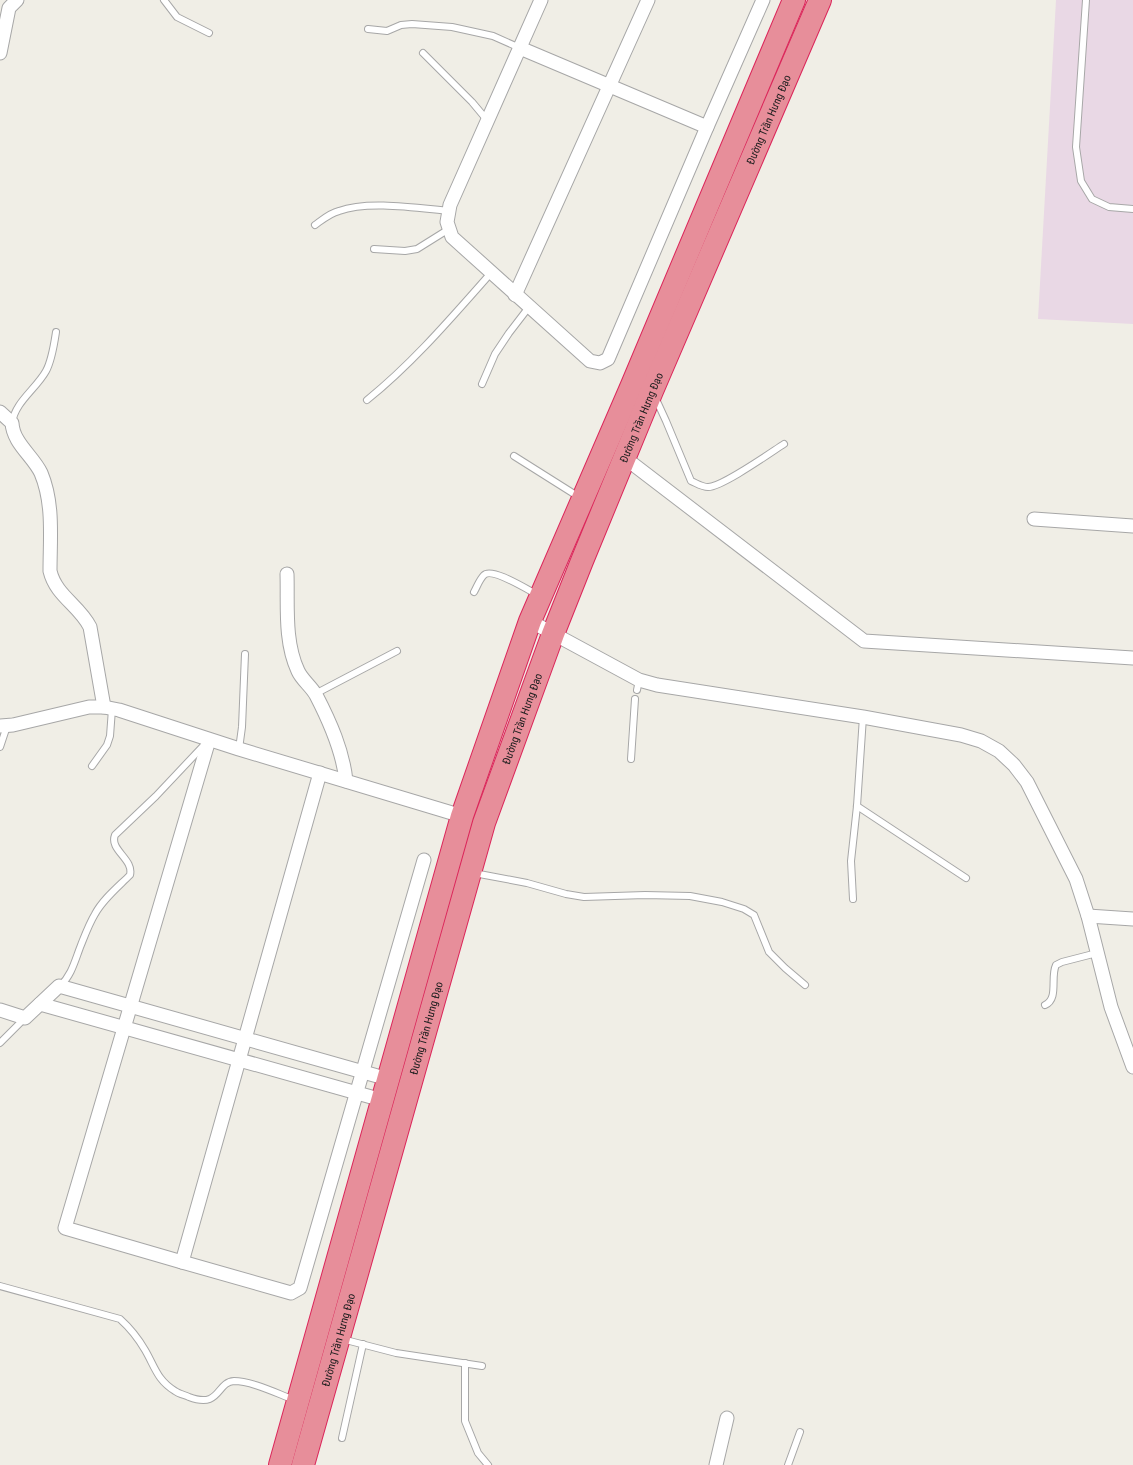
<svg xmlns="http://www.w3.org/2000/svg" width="1133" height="1465" viewBox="0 0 1133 1465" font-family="'Roboto Condensed',sans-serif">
  <rect width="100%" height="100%" fill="#f0eee6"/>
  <!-- industrial -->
  <path fill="#e9d8e5" d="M 1056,0 L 1133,0 L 1133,324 L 1038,319 Z"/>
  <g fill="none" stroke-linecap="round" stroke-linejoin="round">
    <!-- lane casing -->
    <g stroke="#a7a7a7" stroke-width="8">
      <g id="lane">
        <path d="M 164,0 L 177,17 L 209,33"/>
        <path d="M 1086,0 L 1076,147 L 1081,181 L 1092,199 L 1109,207 L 1133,209"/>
        <path d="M 368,29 L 387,31 L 401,25 L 412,24 L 452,27 L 493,36 L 520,48"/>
        <path d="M 423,53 L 472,102 L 487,120"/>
        <path d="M 315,225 C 322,220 330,213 339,211 C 368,200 417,208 449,211"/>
        <path d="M 374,249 L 405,251 L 417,249 L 449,229"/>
        <path d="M 482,384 L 495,354 L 509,333 L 529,307"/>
        <path d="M 655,397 L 666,421 L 691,481 C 696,483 702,487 708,487 C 722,487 770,453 784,444"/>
        <path d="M 367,400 C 413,363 452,317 491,273"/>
        <path d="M 12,423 C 15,402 36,389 46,371 C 52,360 54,345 56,332"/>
        <path d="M 514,456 L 579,497"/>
        <path d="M 474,592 C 477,587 479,580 484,575 C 492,567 528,590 538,595"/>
        <path d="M 637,690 L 639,680"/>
        <path d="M 315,694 L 397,651"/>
        <path d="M 0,747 L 7,726"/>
        <path d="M 239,749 L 242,727 L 245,654"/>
        <path d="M 631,759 L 635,699"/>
        <path d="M 92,766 L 107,745 L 110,736 L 112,709"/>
        <path d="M 857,806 L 966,878"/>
        <path d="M 474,873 L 527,883 L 566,894 L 584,897 L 645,895 L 690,896 L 722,902 L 744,909 L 754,915 L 769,952 L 785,968 L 805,985"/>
        <path d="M 853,899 L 851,861 L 857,806 L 863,717"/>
        <path d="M 60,986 C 72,975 75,960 81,945 C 85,935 89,924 95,914 C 103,899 118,887 130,875 C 134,859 109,850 115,835 L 156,796 L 205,744"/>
        <path d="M 1045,1005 C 1059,999 1050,977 1056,965 L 1062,962 L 1097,953"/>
        <path d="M 0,1043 L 25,1018"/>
        <path d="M 0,1286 L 120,1319 C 130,1328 138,1338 145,1350 C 155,1367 157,1380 175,1391 C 179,1394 185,1395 189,1397 C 221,1409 216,1382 234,1381 C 252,1381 278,1394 295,1400"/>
        <path d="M 342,1339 L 396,1353 L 482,1366"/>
        <path d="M 465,1363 L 465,1421 L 478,1453 L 488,1465"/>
        <path d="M 342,1438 L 363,1344"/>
        <path d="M 788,1465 L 800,1432"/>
      </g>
    </g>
    <!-- street casing -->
    <g stroke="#a7a7a7" stroke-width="15">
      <g id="street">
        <path d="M 541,0 L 450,205 L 447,222 L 452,237 L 590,361 L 600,363 L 608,359 L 707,127 L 763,0"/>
        <path d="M 520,48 L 707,127"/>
        <path d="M 0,53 L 9,8 L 17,0"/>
        <path d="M 515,295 L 648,0"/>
        <path d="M 0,412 L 12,423 C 13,443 33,456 41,473 C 54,504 50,538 50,571 C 56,596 79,605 90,627 L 104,707"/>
        <path d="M 625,458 L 864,641 L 1133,658"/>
        <path d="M 1034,519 L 1133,526"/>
        <path d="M 287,574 C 288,605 284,641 298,671 C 302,680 311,686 316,695 C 330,722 343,751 346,781"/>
        <path d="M 530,621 L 639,680 L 657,685 L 863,717 L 961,735 L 981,741 L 999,751 L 1014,765 L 1027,782 L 1076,879 L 1088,916 L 1111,1007 L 1133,1067"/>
        <path d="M 0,726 L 13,725 L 89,707 L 104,707 L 119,710 L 239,749 L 462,816"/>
        <path d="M 209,740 L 65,1228 L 182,1262 L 291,1293 L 300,1288 L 424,860"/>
        <path d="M 1088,916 L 1133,919"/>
        <path d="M 40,1004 L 382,1100"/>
        <path d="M 0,1010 L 25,1018 L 59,986 L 388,1079"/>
        <path d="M 182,1262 L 320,773"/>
        <path d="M 716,1465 L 727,1418"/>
      </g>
    </g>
    <!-- highway casing -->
    <g stroke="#db265a" stroke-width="24">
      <g id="highway">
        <path d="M 280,1465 L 462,816 L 530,621 L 632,385 L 794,0"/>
        <path id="s1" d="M 303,1465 L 484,823 L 553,634 L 582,561 L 652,391 L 820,0"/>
      </g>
    </g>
    <!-- lane -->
    <use href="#lane" stroke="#fff" stroke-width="6"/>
    <!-- street -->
    <use href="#street" stroke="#fff" stroke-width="13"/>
    <!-- highway -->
    <use href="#highway" stroke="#e78e9a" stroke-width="22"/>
  </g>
  <g text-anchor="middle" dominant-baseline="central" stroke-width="3" stroke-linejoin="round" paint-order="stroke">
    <!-- street labels -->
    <g font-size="11" fill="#202020" stroke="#fff">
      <text stroke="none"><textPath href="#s1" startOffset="1426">Đường Trần Hưng Đạo</textPath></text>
      <text stroke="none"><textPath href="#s1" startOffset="1102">Đường Trần Hưng Đạo</textPath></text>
      <text stroke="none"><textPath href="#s1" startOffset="778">Đường Trần Hưng Đạo</textPath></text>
      <text stroke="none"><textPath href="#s1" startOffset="454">Đường Trần Hưng Đạo</textPath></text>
      <text stroke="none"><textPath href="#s1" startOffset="130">Đường Trần Hưng Đạo</textPath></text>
    </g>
  </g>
</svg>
